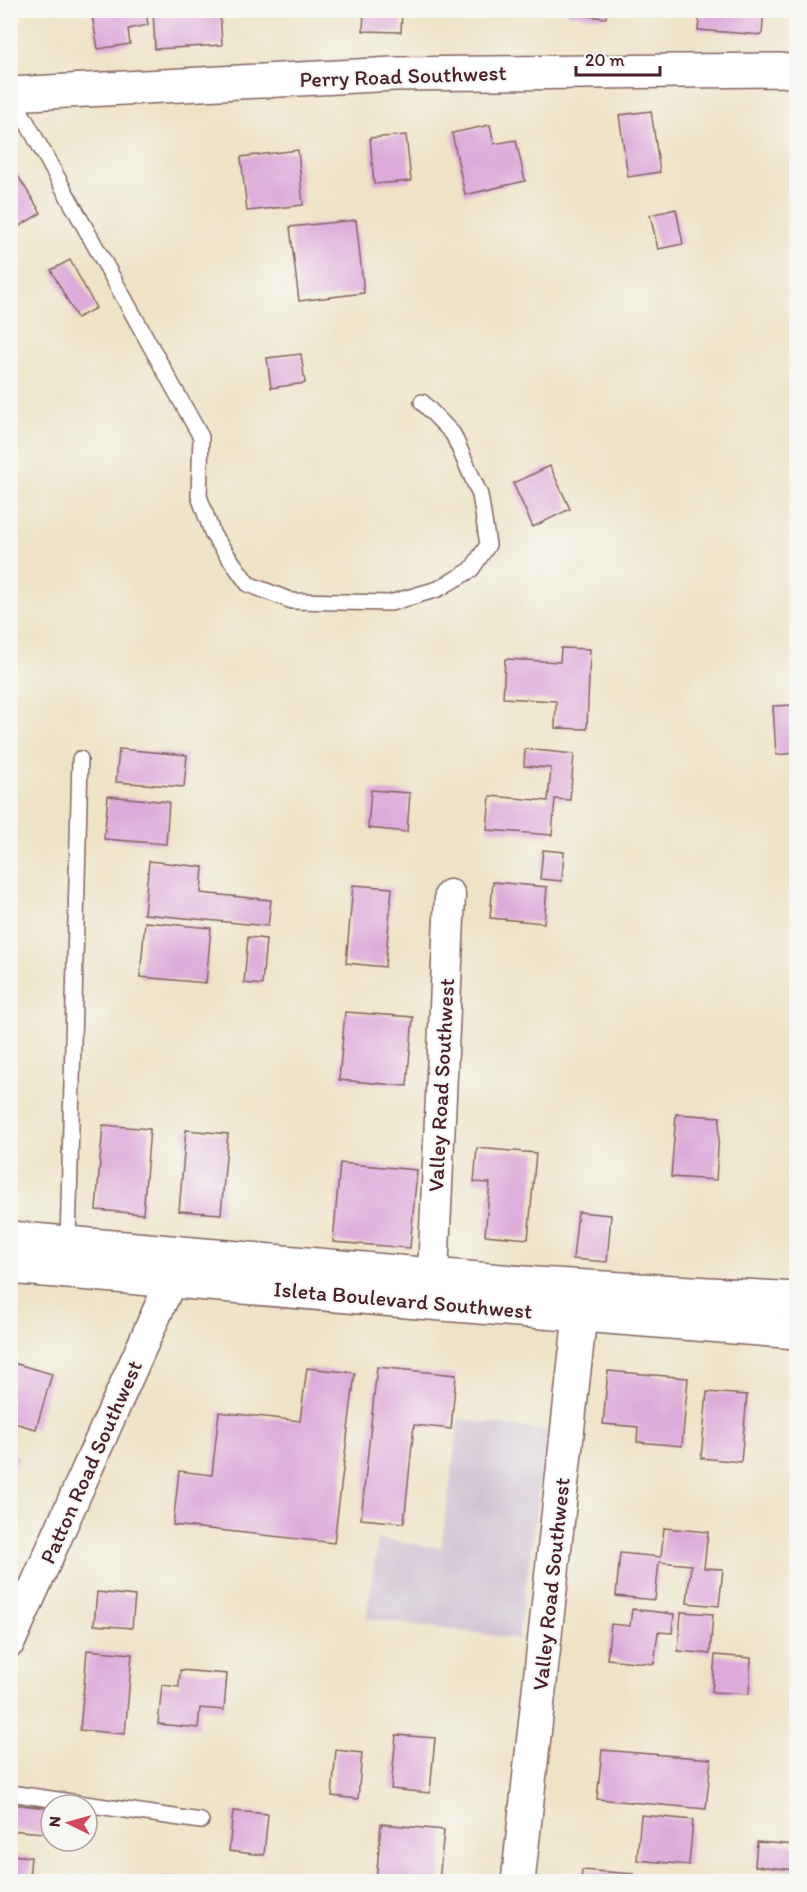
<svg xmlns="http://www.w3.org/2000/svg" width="807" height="1892" viewBox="0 0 807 1892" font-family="Itim,sans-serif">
  <rect width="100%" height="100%" fill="#f6f6f2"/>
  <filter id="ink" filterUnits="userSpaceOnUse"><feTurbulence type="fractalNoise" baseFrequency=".0167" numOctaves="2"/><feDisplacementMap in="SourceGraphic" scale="12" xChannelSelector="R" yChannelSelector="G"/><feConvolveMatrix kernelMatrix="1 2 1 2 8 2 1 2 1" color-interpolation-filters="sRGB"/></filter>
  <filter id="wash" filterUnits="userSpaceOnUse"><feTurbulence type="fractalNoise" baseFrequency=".008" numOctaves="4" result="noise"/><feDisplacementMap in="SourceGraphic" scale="24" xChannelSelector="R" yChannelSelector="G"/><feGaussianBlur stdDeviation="1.35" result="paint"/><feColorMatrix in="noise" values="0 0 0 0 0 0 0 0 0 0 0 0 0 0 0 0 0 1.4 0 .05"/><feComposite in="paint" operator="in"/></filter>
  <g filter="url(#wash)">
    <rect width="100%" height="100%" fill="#eee3c6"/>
    <!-- industrial -->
    <path fill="#cebed0" d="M 459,1419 L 547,1431 L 518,1639 L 366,1618 L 378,1539 L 441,1548 Z"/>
    <g id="blocks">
      <!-- building -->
      <g fill="#deaad9">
        <path d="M 91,10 L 146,10 L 148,25 L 128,29 L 130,44 L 98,49 Z"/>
        <path d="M 153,10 L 220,10 L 222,45 L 155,49 Z"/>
        <path d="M 364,10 L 402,10 L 401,32 L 363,31 Z"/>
        <path d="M 567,10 L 607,10 L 606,18 L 567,14 Z"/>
        <path d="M 700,10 L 764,10 L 762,35 L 698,30 Z"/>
        <path d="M 651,111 L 660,172 L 628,177 L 619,115 Z"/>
        <path d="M 490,125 L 494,144 L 516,140 L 525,181 L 465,195 L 452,133 Z"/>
        <path d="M 406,135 L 411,181 L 374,184 L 370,138 Z"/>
        <path d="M 298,150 L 303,205 L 247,211 L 241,157 Z"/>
        <path d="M 10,163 L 41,213 L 10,232 Z"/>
        <path d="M 676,209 L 683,244 L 658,249 L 650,215 Z"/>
        <path d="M 356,220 L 364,293 L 299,301 L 290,227 Z"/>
        <path d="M 70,260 L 96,308 L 77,318 L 51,270 Z"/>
        <path d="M 301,354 L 305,383 L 271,388 L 267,358 Z"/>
        <path d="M 550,466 L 570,509 L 533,527 L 513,483 Z"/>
        <path d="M 561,648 L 590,649 L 587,729 L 555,728 L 556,701 L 503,698 L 505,659 L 560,662 Z"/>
        <path d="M 796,705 L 796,753 L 776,755 L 773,706 Z"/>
        <path d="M 119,749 L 187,755 L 184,787 L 116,782 Z"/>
        <path d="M 525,749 L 574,754 L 570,800 L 555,799 L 552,835 L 487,830 L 490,796 L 548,801 L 551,768 L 524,766 Z"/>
        <path d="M 371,790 L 410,793 L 407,832 L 368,828 Z"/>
        <path d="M 108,796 L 169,802 L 166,844 L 104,839 Z"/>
        <path d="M 543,850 L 564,852 L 562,881 L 540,879 Z"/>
        <path d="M 149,861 L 203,867 L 201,893 L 271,900 L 268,926 L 144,914 Z"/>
        <path d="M 493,882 L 547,887 L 544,923 L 490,918 Z"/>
        <path d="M 353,885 L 392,888 L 385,967 L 346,963 Z"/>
        <path d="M 145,922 L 211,928 L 206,983 L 140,977 Z"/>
        <path d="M 248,937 L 266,939 L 262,985 L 244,983 Z"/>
        <path d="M 345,1012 L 413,1017 L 407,1086 L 339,1080 Z"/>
        <path d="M 676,1114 L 720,1117 L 716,1180 L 671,1177 Z"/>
        <path d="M 103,1125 L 150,1129 L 143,1214 L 96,1210 Z"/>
        <path d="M 186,1130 L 228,1134 L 221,1214 L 179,1211 Z"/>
        <path d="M 477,1148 L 536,1153 L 528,1239 L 485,1235 L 490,1183 L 474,1182 Z"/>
        <path d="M 340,1163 L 417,1170 L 410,1248 L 333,1242 Z"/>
        <path d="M 578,1212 L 611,1215 L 607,1262 L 573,1259 Z"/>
        <path d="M 10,1362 L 52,1374 L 36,1429 L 10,1422 Z"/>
        <path d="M 377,1367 L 456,1375 L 451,1429 L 414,1425 L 404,1523 L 361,1519 Z"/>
        <path d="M 307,1368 L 355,1373 L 334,1543 L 173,1525 L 179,1471 L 212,1475 L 219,1412 L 300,1421 Z"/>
        <path d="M 608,1371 L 688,1378 L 682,1446 L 637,1442 L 638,1427 L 603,1424 Z"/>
        <path d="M 707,1392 L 747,1395 L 741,1462 L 701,1458 Z"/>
        <path d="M 10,1453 L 19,1457 L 10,1475 Z"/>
        <path d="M 664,1528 L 708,1532 L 704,1568 L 723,1569 L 719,1606 L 687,1603 L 691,1565 L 659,1562 L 655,1600 L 616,1596 L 620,1553 L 661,1557 Z"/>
        <path d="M 97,1592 L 135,1596 L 132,1628 L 94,1625 Z"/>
        <path d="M 632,1609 L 674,1614 L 672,1633 L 658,1632 L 654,1664 L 607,1659 L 611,1624 L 630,1626 Z"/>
        <path d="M 681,1612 L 713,1614 L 710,1654 L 678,1651 Z"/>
        <path d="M 87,1650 L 132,1654 L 125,1734 L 80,1730 Z"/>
        <path d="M 715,1655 L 751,1658 L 749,1694 L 712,1692 Z"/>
        <path d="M 180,1670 L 227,1674 L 224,1710 L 200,1708 L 198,1728 L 158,1724 L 162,1685 L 179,1687 Z"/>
        <path d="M 396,1735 L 435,1738 L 430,1793 L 391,1789 Z"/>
        <path d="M 336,1750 L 362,1753 L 358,1799 L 332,1796 Z"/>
        <path d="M 602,1750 L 711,1759 L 706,1809 L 597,1799 Z"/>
        <path d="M 12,1804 L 46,1808 L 43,1833 L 10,1830 Z"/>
        <path d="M 233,1811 L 268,1814 L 264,1855 L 229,1851 Z"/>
        <path d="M 641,1815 L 693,1820 L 689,1865 L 637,1860 Z"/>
        <path d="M 381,1824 L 444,1830 L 439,1882 L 376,1882 Z"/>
        <path d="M 10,1834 L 14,1835 L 12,1855 L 31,1857 L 29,1879 L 10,1878 Z"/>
        <path d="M 757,1842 L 796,1845 L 796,1870 L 755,1866 Z"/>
        <path d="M 582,1870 L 634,1874 L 634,1882 L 581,1882 Z"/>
        <path d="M 160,1876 L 202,1880 L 202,1882 L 160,1882 Z"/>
      </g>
    </g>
  </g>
  <g filter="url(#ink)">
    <use href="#blocks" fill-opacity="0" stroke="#836461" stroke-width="1.5"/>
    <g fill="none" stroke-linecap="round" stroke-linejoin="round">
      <!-- service casing -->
      <g stroke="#836461" stroke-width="18">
        <g id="service">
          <path d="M 11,94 L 201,437 L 199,496 L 213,535 L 248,584 L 292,601 L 390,603 L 438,589 L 471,570 L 488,545 L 480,495 L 453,434 L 422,402"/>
          <path d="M 68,1245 L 80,759"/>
          <path d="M 10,1793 L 201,1821"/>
        </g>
      </g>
      <!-- minor casing -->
      <g stroke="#836461" stroke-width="33">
        <g id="minor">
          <path d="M 433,1275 L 450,895"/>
          <path d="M 10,1642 L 171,1281"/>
        </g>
      </g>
      <!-- tertiary casing -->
      <g stroke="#836461" stroke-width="36">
        <g id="tertiary">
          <path d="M 10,94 L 394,74 L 781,70 L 796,72"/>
          <path d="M 518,1882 L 583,1288"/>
        </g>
      </g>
      <!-- secondary casing -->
      <g stroke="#836461" stroke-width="36">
        <g id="secondary">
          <path d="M 10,1238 L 536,1284 L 796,1299"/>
          <path d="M 10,1267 L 430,1303 L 796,1332"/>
        </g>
      </g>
      <!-- service -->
      <use href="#service" stroke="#fff" stroke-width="15"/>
      <!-- minor -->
      <use href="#minor" stroke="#fff" stroke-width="30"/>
      <!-- tertiary -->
      <use href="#tertiary" stroke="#fff" stroke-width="33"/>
      <!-- secondary -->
      <use href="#secondary" stroke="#fff" stroke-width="33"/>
    </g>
  </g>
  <g text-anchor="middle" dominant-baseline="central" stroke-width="4.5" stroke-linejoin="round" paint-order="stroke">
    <!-- street labels -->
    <g font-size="22" fill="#4a1f2b" stroke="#f6f6f2">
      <text transform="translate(403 76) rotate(-2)">Perry Road Southwest</text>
      <text transform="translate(441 1085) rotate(-87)">Valley Road Southwest</text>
      <text transform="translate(403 1300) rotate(5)">Isleta Boulevard Southwest</text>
      <text transform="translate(91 1462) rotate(-66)">Patton Road Southwest</text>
      <text transform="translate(551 1584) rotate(-84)">Valley Road Southwest</text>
    </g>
  </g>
  <!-- margin -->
  <rect width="807" height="1892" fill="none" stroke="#f6f6f2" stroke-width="36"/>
  <!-- north arrow -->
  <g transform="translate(69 1823) rotate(275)"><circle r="28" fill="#f6f6f2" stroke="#b1a0a2" stroke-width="1.5"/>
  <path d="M0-4.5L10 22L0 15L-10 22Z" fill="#d1495b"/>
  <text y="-9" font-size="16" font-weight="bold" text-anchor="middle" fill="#4a1f2b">N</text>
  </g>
  <!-- scale -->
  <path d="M576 66v9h84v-9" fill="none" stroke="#4a1f2b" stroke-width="3"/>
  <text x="585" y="66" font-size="18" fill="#4a1f2b" stroke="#f6f6f2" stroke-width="4.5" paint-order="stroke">20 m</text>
</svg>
